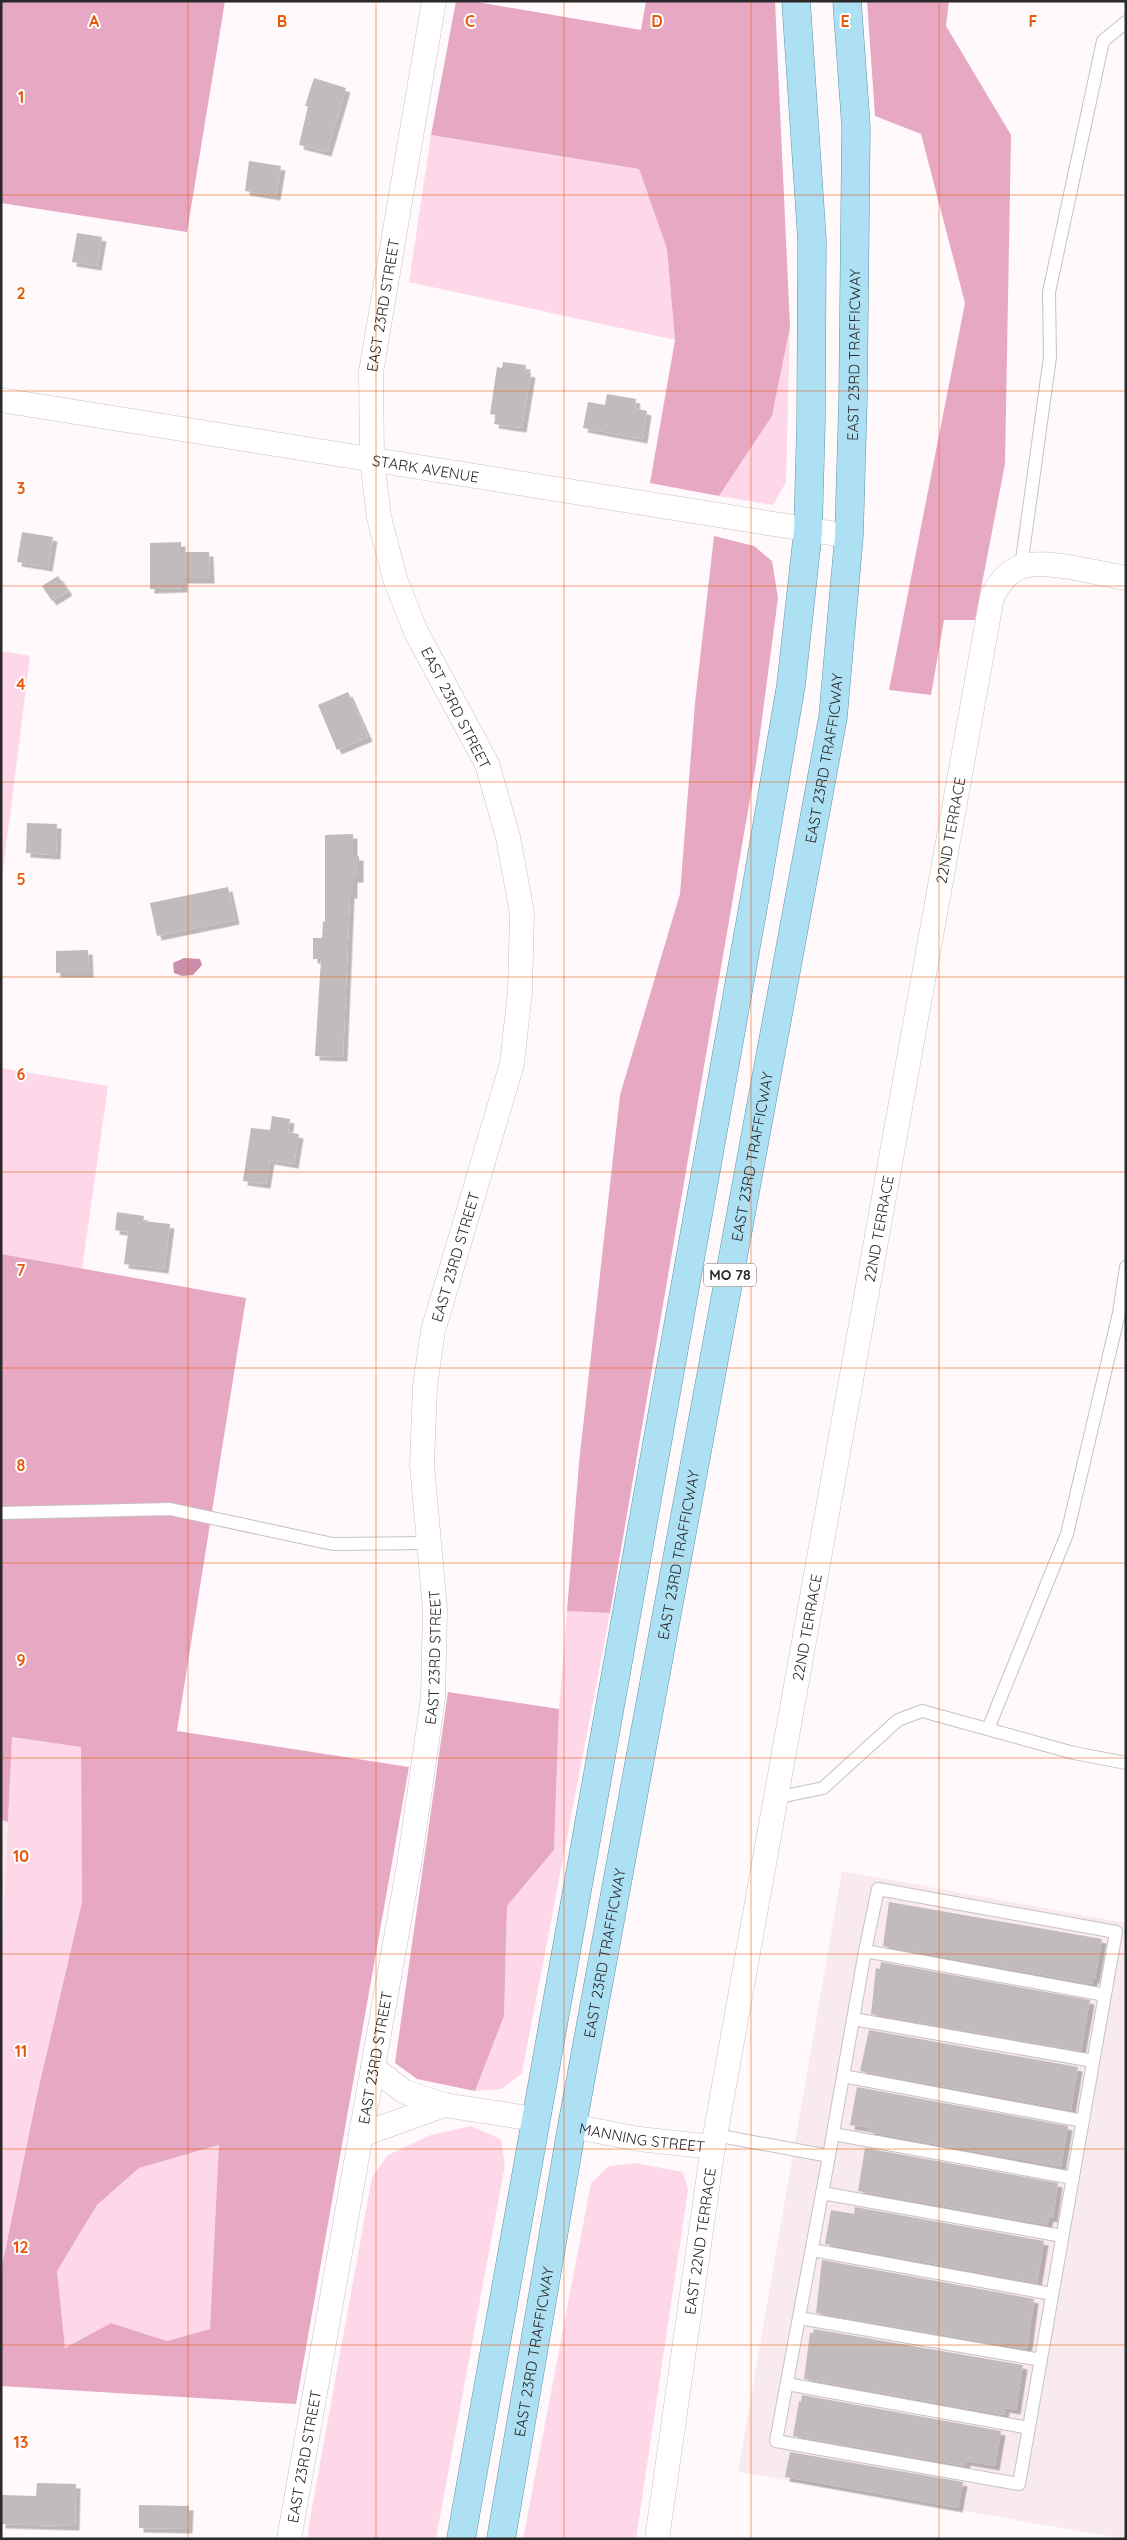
<svg xmlns="http://www.w3.org/2000/svg" width="1127" height="2540" viewBox="0 0 1127 2540" font-family="Quicksand,sans-serif">
  <defs>
    <filter id="shadow"><feDropShadow dx="4.5" dy="4.5" stdDeviation="0" flood-color="#0004"/></filter>
  </defs>
  <rect width="100%" height="100%" fill="#fff9fb"/>
  <!-- built -->
  <g fill="#f8eaef">
    <path d="M 1,1820 L 8,1822 L 1,1968 Z"/>
    <path d="M 842,1871 L 1126,1923 L 1126,2539 L 738,2472 Z"/>
  </g>
  <!-- green -->
  <g fill="#fed8e8">
    <path d="M 431,135 L 639,169 L 667,249 L 675,340 L 409,282 Z"/>
    <path d="M 790,327 L 786,482 L 773,505 L 719,496 L 772,416 Z"/>
    <path d="M 1,651 L 30,656 L 1,887 Z"/>
    <path d="M 1,1068 L 108,1086 L 82,1269 L 1,1254 Z"/>
    <path d="M 567,1611 L 610,1613 L 522,2073 L 502,2089 L 475,2091 L 504,2016 L 507,1906 L 554,1850 L 559,1709 Z"/>
    <path d="M 12,1737 L 81,1747 L 82,1902 L 37,2095 L 1,2271 L 1,1968 Z"/>
    <path d="M 471,2126 L 501,2139 L 505,2165 L 436,2539 L 309,2539 L 308,2530 L 372,2177 L 388,2155 L 431,2135 Z"/>
    <path d="M 220,2145 L 210,2329 L 167,2341 L 111,2323 L 65,2348 L 57,2271 L 97,2205 L 139,2168 Z"/>
    <path d="M 635,2163 L 683,2172 L 688,2190 L 636,2539 L 523,2539 L 591,2183 L 609,2166 Z"/>
  </g>
  <!-- forest -->
  <g fill="#e7a8c4" fill-rule="evenodd">
    <path d="M 1,1 L 225,1 L 187,232 L 1,203 Z"/>
    <path d="M 456,1 L 471,1 L 641,30 L 646,1 L 775,1 L 790,327 L 772,416 L 719,496 L 650,483 L 675,340 L 667,249 L 639,169 L 431,135 Z"/>
    <path d="M 867,1 L 949,1 L 946,26 L 1011,135 L 1005,464 L 975,620 L 944,620 L 931,695 L 889,690 L 965,303 L 921,134 L 875,116 Z"/>
    <path d="M 714,536 L 754,546 L 772,561 L 778,598 L 756,764 L 610,1613 L 567,1611 L 579,1463 L 620,1095 L 680,894 L 695,703 Z"/>
    <path d="M 1,1254 L 246,1298 L 177,1731 L 409,1767 L 296,2404 L 1,2386 L 1,2271 L 37,2095 L 82,1902 L 81,1747 L 12,1737 L 8,1822 L 1,1820 ZM 219,2145 L 210,2329 L 167,2341 L 111,2323 L 65,2348 L 57,2271 L 97,2205 L 139,2168 Z"/>
    <path d="M 448,1692 L 559,1709 L 554,1850 L 507,1906 L 504,2016 L 475,2091 L 417,2079 L 395,2063 Z"/>
  </g>
  <!-- water -->
  <path fill="#cb8eaa" d="M 184,958 L 200,959 L 202,965 L 193,975 L 182,976 L 174,973 L 173,963 Z"/>
  <!-- building -->
  <g fill="#c1bbbe" filter="url(#shadow)">
    <path d="M 314,78 L 346,88 L 327,152 L 299,145 L 308,106 L 305,106 Z"/>
    <path d="M 249,161 L 281,166 L 276,196 L 245,191 Z"/>
    <path d="M 77,233 L 102,237 L 97,266 L 72,262 Z"/>
    <path d="M 503,362 L 526,365 L 525,372 L 531,373 L 522,428 L 494,424 L 496,415 L 490,414 L 497,367 L 502,368 Z"/>
    <path d="M 607,394 L 636,399 L 635,408 L 647,411 L 643,439 L 583,428 L 588,402 L 605,405 Z"/>
    <path d="M 22,532 L 53,537 L 48,567 L 17,562 Z"/>
    <path d="M 181,542 L 181,552 L 209,552 L 210,579 L 183,579 L 183,588 L 150,589 L 150,543 Z"/>
    <path d="M 58,576 L 68,591 L 52,601 L 42,586 Z"/>
    <path d="M 348,692 L 368,737 L 337,750 L 318,705 Z"/>
    <path d="M 27,823 L 57,824 L 56,855 L 26,853 Z"/>
    <path d="M 353,834 L 353,856 L 359,856 L 359,878 L 353,878 L 353,894 L 350,894 L 343,1057 L 315,1056 L 321,959 L 313,959 L 313,938 L 322,938 L 323,921 L 325,922 L 325,835 Z"/>
    <path d="M 228,887 L 235,920 L 157,936 L 150,903 Z"/>
    <path d="M 88,950 L 89,973 L 56,973 L 56,951 Z"/>
    <path d="M 272,1116 L 290,1119 L 288,1132 L 299,1134 L 294,1164 L 270,1160 L 266,1184 L 243,1181 L 251,1128 L 270,1130 Z"/>
    <path d="M 117,1212 L 144,1216 L 143,1221 L 170,1224 L 164,1269 L 124,1264 L 128,1232 L 115,1230 Z"/>
    <path d="M 889,1902 L 1102,1939 L 1095,1979 L 1093,1979 L 1092,1984 L 883,1946 Z"/>
    <path d="M 881,1962 L 1090,2000 L 1081,2051 L 871,2014 L 876,1968 L 880,1969 Z"/>
    <path d="M 869,2030 L 1078,2067 L 1071,2110 L 860,2071 Z"/>
    <path d="M 857,2087 L 1068,2126 L 1061,2167 L 868,2132 L 869,2128 L 850,2125 Z"/>
    <path d="M 865,2148 L 1058,2183 L 1053,2218 L 1049,2217 L 1047,2225 L 858,2191 Z"/>
    <path d="M 855,2207 L 1044,2241 L 1037,2283 L 825,2244 L 831,2210 L 854,2214 Z"/>
    <path d="M 822,2260 L 1034,2299 L 1028,2345 L 1026,2349 L 816,2313 Z"/>
    <path d="M 814,2329 L 1023,2365 L 1016,2410 L 1005,2408 L 1004,2415 L 804,2379 L 810,2333 L 813,2333 Z"/>
    <path d="M 802,2395 L 1001,2431 L 995,2466 L 966,2461 L 965,2466 L 793,2436 L 799,2401 L 801,2402 Z"/>
    <path d="M 790,2452 L 963,2482 L 958,2508 L 785,2477 Z"/>
    <path d="M 37,2483 L 76,2484 L 75,2526 L 1,2524 L 1,2495 L 36,2496 Z"/>
    <path d="M 139,2505 L 189,2506 L 188,2529 L 139,2528 Z"/>
  </g>
  <g fill="none" stroke-linecap="round" stroke-linejoin="round">
    <!-- lane casing -->
    <g stroke="#c7c1c3" stroke-width="14">
      <g id="lane">
        <path d="M 1021,567 L 1050,357 L 1049,292 L 1103,41 L 1126,22"/>
        <path d="M 1,1513 L 170,1509 L 333,1544 L 429,1543"/>
        <path d="M 988,1729 L 1067,1534 L 1119,1313 L 1126,1267"/>
        <path d="M 775,1798 L 823,1788 L 898,1720 L 922,1711 L 1074,1753 L 1126,1763"/>
        <path d="M 853,2019 L 1093,2061"/>
        <path d="M 843,2076 L 1083,2121"/>
        <path d="M 833,2134 L 1073,2178"/>
        <path d="M 715,2135 L 829,2156 L 776,2441 L 1019,2484 L 1116,1932 L 878,1889 L 865,1951"/>
        <path d="M 829,2156 L 865,1951 L 1105,1995"/>
        <path d="M 822,2193 L 1062,2236"/>
        <path d="M 812,2250 L 1052,2294"/>
        <path d="M 799,2318 L 1041,2360"/>
        <path d="M 787,2384 L 1029,2428"/>
      </g>
    </g>
    <!-- street casing -->
    <g stroke="#c7c1c3" stroke-width="25">
      <g id="street">
        <path id="s1" d="M 1,400 L 849,536"/>
        <path d="M 373,2068 L 405,2092 L 444,2105"/>
        <path id="s2" d="M 572,2126 L 639,2139 L 713,2147"/>
        <path d="M 361,2135 L 444,2105 L 535,2119"/>
        <path id="s3" d="M 289,2539 L 409,1865 L 433,1698 L 435,1609 L 422,1465 L 425,1386 L 433,1331 L 512,1064 L 520,991 L 522,913 L 508,837 L 487,764 L 416,632 L 395,579 L 379,517 L 372,460 L 371,372 L 434,1"/>
        <path id="s4" d="M 657,2539 L 713,2147 L 992,597 C 998,585 1006,572 1021,567 C 1045,558 1099,574 1126,578"/>
      </g>
    </g>
    <!-- primary casing -->
    <g stroke="#5d93a8" stroke-width="29">
      <g id="primary">
        <path d="M 461,2539 L 755,896 L 791,685 L 808,531 L 811,422 L 812,240 L 796,1"/>
        <path id="s5" d="M 501,2539 L 572,2126 L 833,717 L 849,536 L 853,399 L 856,127 L 847,1"/>
      </g>
    </g>
    <!-- lane -->
    <use href="#lane" stroke="#fff" stroke-width="12"/>
    <!-- street -->
    <use href="#street" stroke="#fff" stroke-width="24"/>
    <!-- primary -->
    <use href="#primary" stroke="#aee0f4" stroke-width="28"/>
  </g>
  <!-- grid -->
  <path fill="none" stroke="#e8590c" stroke-width="1" stroke-opacity="0.55" d="M 188,1 L 188,2539M 376,1 L 376,2539M 564,1 L 564,2539M 751,1 L 751,2539M 939,1 L 939,2539M 1,195 L 1126,195M 1,391 L 1126,391M 1,586 L 1126,586M 1,782 L 1126,782M 1,977 L 1126,977M 1,1172 L 1126,1172M 1,1368 L 1126,1368M 1,1563 L 1126,1563M 1,1758 L 1126,1758M 1,1954 L 1126,1954M 1,2149 L 1126,2149M 1,2345 L 1126,2345"/>
  <g text-anchor="middle" dominant-baseline="central" stroke-width="4" stroke-linejoin="round" paint-order="stroke">
    <!-- shield labels -->
    <rect fill="#fff" stroke="#6a6869" stroke-width="1" x="704" y="1263.5" width="52" height="23" rx="4"/>
    <g font-size="14" font-weight="bold" fill="#2a2829">
      <text x="730" y="1275">MO 78</text>
    </g>
    <!-- street labels -->
    <g font-size="15" fill="#2a2829" stroke="#fff">
      <text stroke="none"><textPath href="#s3" startOffset="2289">EAST 23RD STREET</textPath></text>
      <text stroke="none"><textPath href="#s5" startOffset="2215">EAST 23RD TRAFFICWAY</textPath></text>
      <text stroke="none"><textPath href="#s1" startOffset="430">STARK AVENUE</textPath></text>
      <text transform="translate(456 708) rotate(63)">EAST 23RD STREET</text>
      <text stroke="none"><textPath href="#s5" startOffset="1810">EAST 23RD TRAFFICWAY</textPath></text>
      <text stroke="none"><textPath href="#s4" startOffset="1734">22ND TERRACE</textPath></text>
      <text stroke="none"><textPath href="#s5" startOffset="1405">EAST 23RD TRAFFICWAY</textPath></text>
      <text stroke="none"><textPath href="#s4" startOffset="1329">22ND TERRACE</textPath></text>
      <text stroke="none"><textPath href="#s3" startOffset="1299">EAST 23RD STREET</textPath></text>
      <text stroke="none"><textPath href="#s5" startOffset="1000">EAST 23RD TRAFFICWAY</textPath></text>
      <text stroke="none"><textPath href="#s4" startOffset="924">22ND TERRACE</textPath></text>
      <text stroke="none"><textPath href="#s3" startOffset="894">EAST 23RD STREET</textPath></text>
      <text stroke="none"><textPath href="#s5" startOffset="595">EAST 23RD TRAFFICWAY</textPath></text>
      <text stroke="none"><textPath href="#s3" startOffset="489">EAST 23RD STREET</textPath></text>
      <text stroke="none"><textPath href="#s2" startOffset="71">MANNING STREET</textPath></text>
      <text stroke="none"><textPath href="#s4" startOffset="301">EAST 22ND TERRACE</textPath></text>
      <text stroke="none"><textPath href="#s5" startOffset="190">EAST 23RD TRAFFICWAY</textPath></text>
      <text stroke="none"><textPath href="#s3" startOffset="84">EAST 23RD STREET</textPath></text>
    </g>
  </g>
  <g font-size="16" text-anchor="middle" font-weight="bold" fill="#e8590c" stroke="#fff" stroke-width="4" stroke-linejoin="round" paint-order="stroke">
    <text x="94" y="27">A</text>
    <text x="282" y="27">B</text>
    <text x="470" y="27">C</text>
    <text x="657" y="27">D</text>
    <text x="845" y="27">E</text>
    <text x="1033" y="27">F</text>
    <text x="21" y="103">1</text>
    <text x="21" y="299">2</text>
    <text x="21" y="494">3</text>
    <text x="21" y="690">4</text>
    <text x="21" y="885">5</text>
    <text x="21" y="1080">6</text>
    <text x="21" y="1276">7</text>
    <text x="21" y="1471">8</text>
    <text x="21" y="1666">9</text>
    <text x="21" y="1862">10</text>
    <text x="21" y="2057">11</text>
    <text x="21" y="2253">12</text>
    <text x="21" y="2448">13</text>
  </g>
  <!-- border -->
  <rect width="1127" height="2540" fill="none" stroke="#2a2829" stroke-width="5"/>
</svg>
